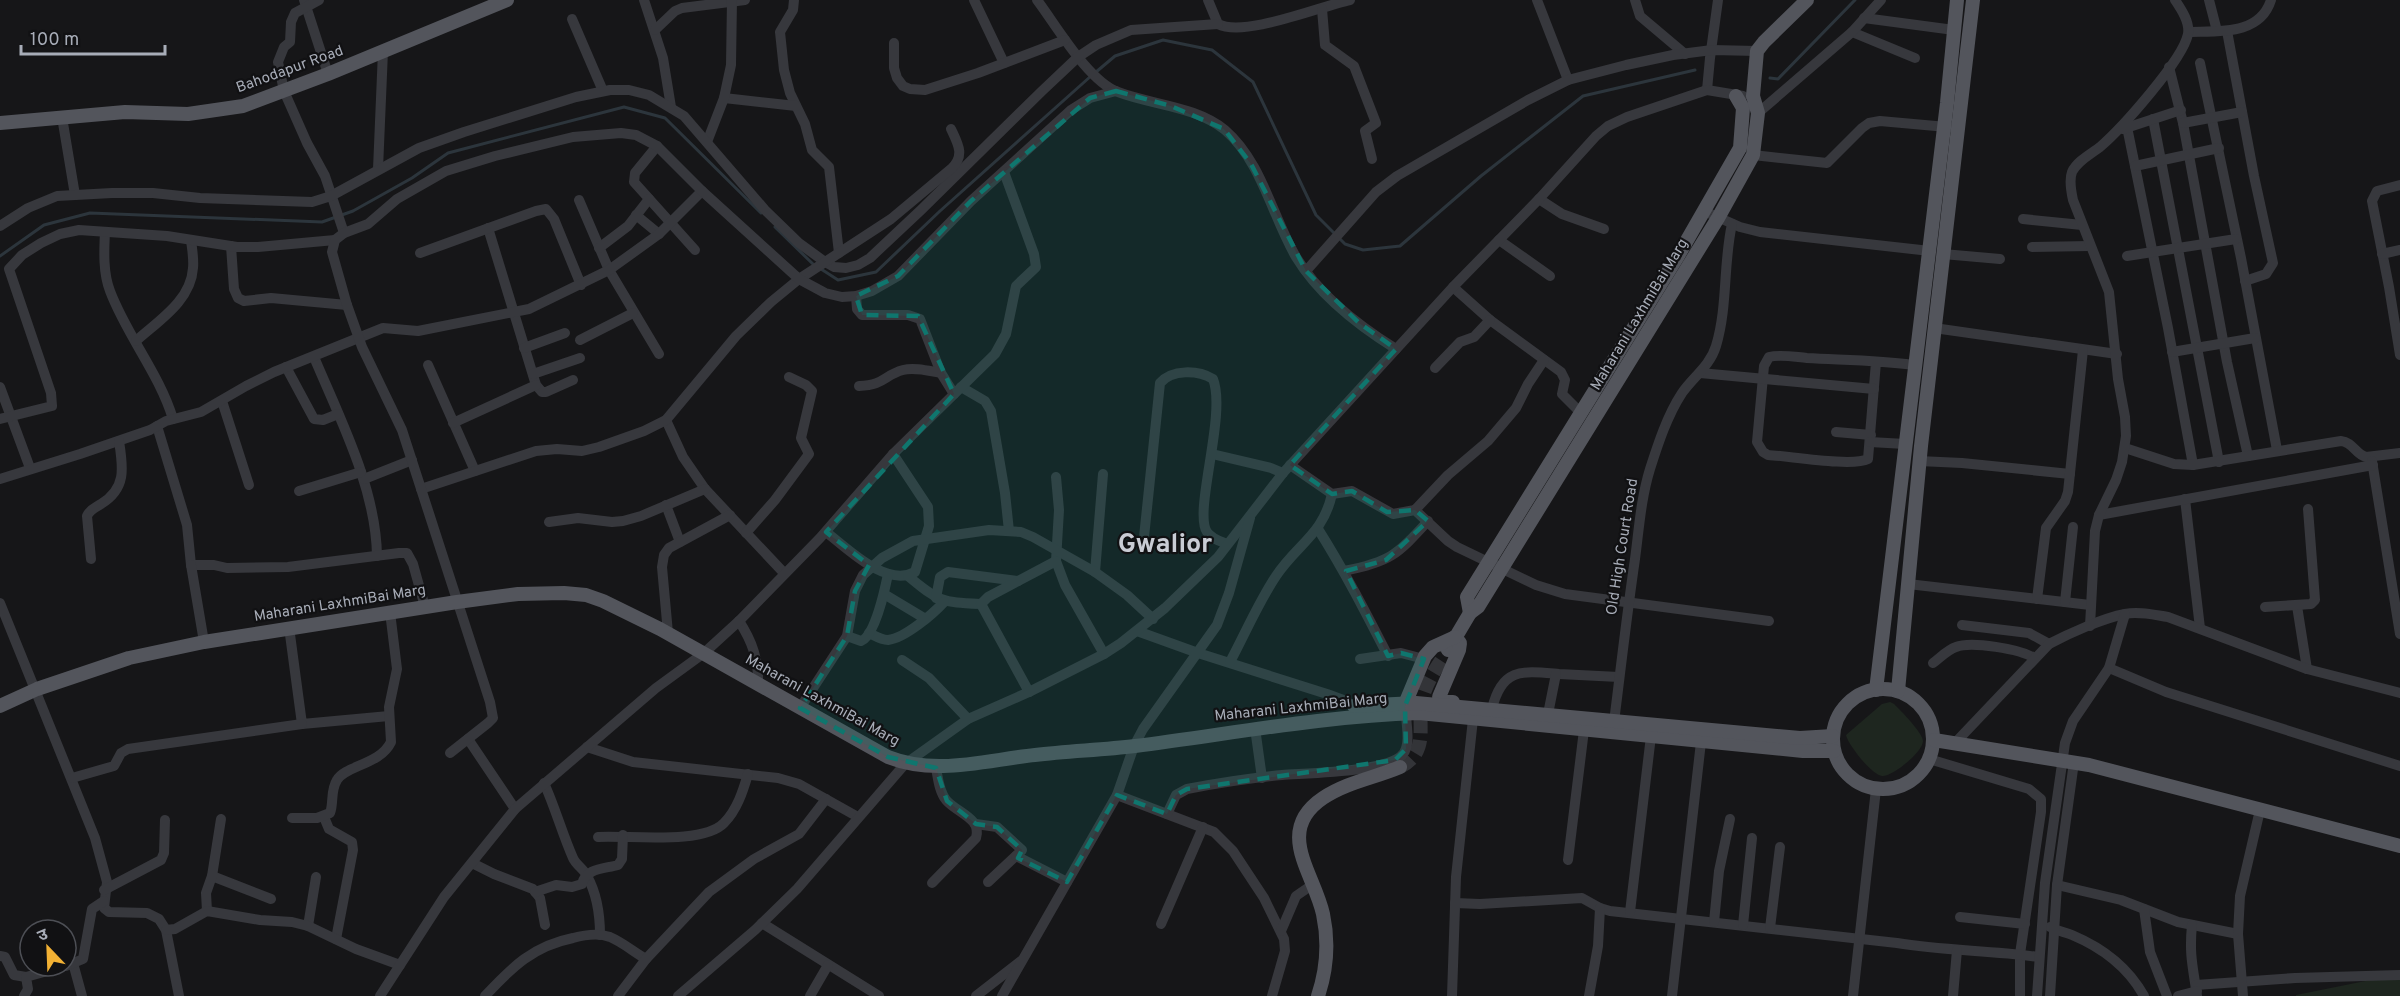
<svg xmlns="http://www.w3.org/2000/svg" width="2400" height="996" viewBox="0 0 2400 996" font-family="Overpass,'Noto Sans Devanagari',sans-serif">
  <rect width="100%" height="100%" fill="#161618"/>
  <!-- green -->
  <g fill="#1e261f">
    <path d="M 1890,702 L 1894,704 C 1901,711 1922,732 1923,741 C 1923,752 1892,777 1882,776 C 1872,775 1848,745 1846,735 L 1882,704 Z"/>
    <path d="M 2400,974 L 2400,996 L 2296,996 L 2296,995 Z"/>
  </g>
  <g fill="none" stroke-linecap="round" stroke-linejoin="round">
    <!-- stream -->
    <g stroke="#2c353c" stroke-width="3">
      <path d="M 1096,72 L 1115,56 L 1163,40 L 1212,50 L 1253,82 L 1316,215 L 1334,233"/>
      <path d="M 1770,78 L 1778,79 L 1855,0"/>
      <path d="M 775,227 L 815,266"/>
      <path d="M 1339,238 L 1345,244 L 1363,250 L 1400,246 L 1481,176 L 1583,96 L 1695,70"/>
      <path d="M 0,256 L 44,225 L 90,213 L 322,222 L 353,211 L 412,178 L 448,153 L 624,107 L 665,118 L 761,213"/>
      <path d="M 821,269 L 838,280 L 876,272 L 940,211 L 1091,76"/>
    </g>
    <!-- major-tunnel -->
    <path stroke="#333438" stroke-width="14" stroke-dasharray="14 7" stroke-linecap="butt" d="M 1400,767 C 1432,750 1415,724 1423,696 C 1428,679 1439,664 1448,650"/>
    <!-- minor -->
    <g stroke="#37383d" stroke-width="10">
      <path d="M 304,0 L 328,74"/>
      <path d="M 319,0 L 295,13 L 291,22 L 290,42 L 284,47 L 278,62 L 284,91 L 307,143 L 325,176 L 344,233"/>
      <path d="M 644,0 L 663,58 L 671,107"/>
      <path d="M 794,0 L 793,10 L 780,32 L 784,70 L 790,93 L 805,124 L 812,150 L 829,167 L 839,253"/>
      <path d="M 974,0 L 1004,63"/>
      <path d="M 1037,0 C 1056,25 1088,81 1118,92 C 1152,105 1196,106 1225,130 C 1262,162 1272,216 1296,257 C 1319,295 1359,326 1396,349"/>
      <path d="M 1208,0 L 1218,24 C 1244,38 1321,6 1350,0"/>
      <path d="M 1537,0 L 1568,80"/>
      <path d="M 1635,0 L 1640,16 L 1685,54"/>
      <path d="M 2209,0 L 2217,31"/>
      <path d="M 1322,9 L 1325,45 L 1354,66 L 1376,123 L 1365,131 L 1372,159"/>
      <path d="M 1864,18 L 1954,30"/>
      <path d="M 572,19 L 603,91"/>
      <path d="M 655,30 L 675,11 L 682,8 L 745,0"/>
      <path d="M 2227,31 L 2254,176 L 2273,263 L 2266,274 L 2245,281"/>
      <path d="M 1852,32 L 1915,58"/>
      <path d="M 2189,32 C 2220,31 2260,35 2271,0"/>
      <path d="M 894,43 L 894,68 L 897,78 L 903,86 L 910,89 L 925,90 L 978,73 L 1065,40"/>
      <path d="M 2200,63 L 2241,258 L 2277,450"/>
      <path d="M 2169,67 L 2183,123 L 2227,362 L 2248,456"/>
      <path d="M 1707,90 L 1710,58 L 1718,0"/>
      <path d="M 724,98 L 796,106"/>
      <path d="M 1758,113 L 1852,32 L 1881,0"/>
      <path d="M 62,117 L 75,195"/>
      <path d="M 2153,119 L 2219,462"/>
      <path d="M 2183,123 L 2242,112"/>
      <path d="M 2127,127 L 2168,328 L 2193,465"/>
      <path d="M 2123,129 L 2181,110"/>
      <path d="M 707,142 L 724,98 L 731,65 L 732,0"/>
      <path d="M 657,146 L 635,173 L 634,182 L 695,250"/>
      <path d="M 1753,155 L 1827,163 L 1862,128 L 1869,123 L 1880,121 L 1958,128"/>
      <path d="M 2135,166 L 2219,148"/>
      <path d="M 378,169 L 383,51"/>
      <path d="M 2400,185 L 2377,191 L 2372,201 L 2389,287 L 2400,355"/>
      <path d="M 1539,199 L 1562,214 L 1604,229"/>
      <path d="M 579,200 L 609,270 L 659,354"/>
      <path d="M 1704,211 L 1740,227 L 1760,232 L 1930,251"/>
      <path d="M 636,215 L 659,234"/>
      <path d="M 2023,219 L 2082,225"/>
      <path d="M 0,226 L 28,208 L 57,196 L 112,193 L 153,193 L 200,198 L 312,202 L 331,196 L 419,148 L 464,132 L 576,97 L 610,90 L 629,90 L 649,95 L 684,116 L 765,210 L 799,243 L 825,262 L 834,267 L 846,268 L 858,265 L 870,258 L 921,210 L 1042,91 L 1078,57 L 1096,45 L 1131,30 L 1218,24"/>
      <path d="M 488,228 L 536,385 L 542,392 L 546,392 L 573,380"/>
      <path d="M 105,232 C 104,251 103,273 110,291 C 127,336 159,373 173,419"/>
      <path d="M 1499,240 L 1550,276"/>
      <path d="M 231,246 L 234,289 L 238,298 L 244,301 L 271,298 L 347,305"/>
      <path d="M 2032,247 L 2090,246"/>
      <path d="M 599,248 L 628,226 L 649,199"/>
      <path d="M 420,253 L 536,211 L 546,209 L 554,219 L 581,285"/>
      <path d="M 1943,254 L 2000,259"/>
      <path d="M 2382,254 L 2400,250"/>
      <path d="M 2127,256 L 2236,239"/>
      <path d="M 1306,271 L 1376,192 L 1397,176 L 1528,100 L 1568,80 L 1626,65 L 1673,55 L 1712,50 L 1757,51"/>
      <path d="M 1453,287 L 1490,320 L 1561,372 L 1565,380 L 1562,394 L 1580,412"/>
      <path d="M 856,296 L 857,309 L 862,315 L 908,315 L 920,319 L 941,373 L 954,394"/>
      <path d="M 1934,328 L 2117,354"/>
      <path d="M 580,340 L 633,313"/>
      <path d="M 136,341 C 158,321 191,301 193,268 C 194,259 192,249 191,240"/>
      <path d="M 524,348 L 565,333"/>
      <path d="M 2172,352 L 2255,338"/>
      <path d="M 314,357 C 340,419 376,488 377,556"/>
      <path d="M 1876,362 L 1868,459 C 1852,467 1789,456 1768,455 L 1763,452 L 1757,442 L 1764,366 L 1769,357 C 1780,354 1795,357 1807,358 C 1843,360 1879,360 1915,365"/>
      <path d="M 428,365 L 475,471"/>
      <path d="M 286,367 L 314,419 L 323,420 L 338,414"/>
      <path d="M 1435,368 L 1460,342 L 1474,337 L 1490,320"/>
      <path d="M 1700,373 L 1874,389"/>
      <path d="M 533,374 L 580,358"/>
      <path d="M 859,386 C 885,385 884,375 903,370 C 915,367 929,371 941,373"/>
      <path d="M 0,387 L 30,468"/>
      <path d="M 961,387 L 985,401 L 991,411 L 1005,493 L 1009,531"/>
      <path d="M 222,401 L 249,485"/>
      <path d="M 0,419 L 52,406 L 51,393 L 9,269 L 22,255 L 41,243 L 60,234 L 79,230 L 167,236 L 237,247 L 258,247 L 335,240"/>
      <path d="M 666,420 L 683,457 L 705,489 L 784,573"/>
      <path d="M 453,423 L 536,385"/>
      <path d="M 157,426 L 187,525 L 191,565 L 214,565 L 227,568 L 288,567 L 399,553 L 407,553 L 413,564 L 425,607"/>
      <path d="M 1836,432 L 1871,435"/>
      <path d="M 1870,442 L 1905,444"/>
      <path d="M 2125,448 L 2174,464 L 2193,465 L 2341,441 C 2353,442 2355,454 2366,457 L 2400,453"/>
      <path d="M 1212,454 L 1271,468 L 1283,473"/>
      <path d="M 1919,461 L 1962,463 L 2070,474"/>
      <path d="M 2372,461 L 2400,634"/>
      <path d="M 1290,465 L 1332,494 L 1352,491 L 1393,514 L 1415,510 L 1448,541 L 1457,547 L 1536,585 L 1565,594 L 1769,621"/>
      <path d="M 1056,477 L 1059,510 L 1056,561 L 1065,585 L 1104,654"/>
      <path d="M 0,479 L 80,454 L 150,430 L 166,421 L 201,412 L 246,386 L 274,372 L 383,328 L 418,331 L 529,309 L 609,270 L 659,234 L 702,191"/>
      <path d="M 364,479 L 412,460"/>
      <path d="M 421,489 L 536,451 L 557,449 L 582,451 L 599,447 L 644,431 L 666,420 L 736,336 L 771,302 L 799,279 L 891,219 L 952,168 C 965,155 958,144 951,129"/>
      <path d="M 299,491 L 361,472"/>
      <path d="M 2185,499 L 2200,628"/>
      <path d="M 666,505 L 680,542"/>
      <path d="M 1415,510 L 1448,475 L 1488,441 L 1516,408 L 1528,384 L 1544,360"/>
      <path d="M 2099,515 L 2373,465"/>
      <path d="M 549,522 L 578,518 L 612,522 L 623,521 L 641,516 L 705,489"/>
      <path d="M 1318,529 C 1344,570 1366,613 1388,656"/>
      <path d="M 826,532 C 847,548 886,588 915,572 L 929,526 L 928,507 L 893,454"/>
      <path d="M 746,533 L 775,500 L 809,454 L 801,438 L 812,391 L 806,385 L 789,377"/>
      <path d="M 1144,537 L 1160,383 C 1172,369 1198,370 1213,379 C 1227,414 1193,512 1207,532 C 1212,539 1220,541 1227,544"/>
      <path d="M 91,559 L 87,516 C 90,509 95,508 101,504 C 127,488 123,467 119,441"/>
      <path d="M 191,565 L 204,642"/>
      <path d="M 1344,571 C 1390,562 1397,555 1428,521"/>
      <path d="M 1095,572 L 1103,474"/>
      <path d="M 908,576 C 939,602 941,602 981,604"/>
      <path d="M 1908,584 L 2090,605"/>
      <path d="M 884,594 L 924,618"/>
      <path d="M 936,598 L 940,577 L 948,572 L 1018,581"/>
      <path d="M 2037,599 L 2046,528 L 2065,501 L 2068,492 L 2083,350"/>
      <path d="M 2065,602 L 2073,527"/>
      <path d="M 0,603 L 95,838 L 107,882 L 104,908 L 109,912 L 147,913 L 159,919 L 166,930 L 179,996"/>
      <path d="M 2297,606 L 2307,669"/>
      <path d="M 2265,607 L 2311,604 L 2315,600 L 2308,509"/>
      <path d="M 739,621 C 752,641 759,660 758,685"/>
      <path d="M 1962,625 L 2029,633 L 2049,644"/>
      <path d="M 2090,626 L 2095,531 L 2099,515 L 2116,480 L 2122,462 L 2126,436 L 2125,417 L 2118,379 L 2109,292 L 2073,200 C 2071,191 2069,180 2072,172 C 2077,161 2091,154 2100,147 C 2121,129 2183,60 2188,34 C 2190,22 2181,9 2175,0"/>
      <path d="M 289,627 L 302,724 L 389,716"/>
      <path d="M 1137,631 L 1198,653 L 1327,694 L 1346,701 L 1359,710"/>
      <path d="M 668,633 L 662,567 L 664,555 L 669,548 L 730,515"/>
      <path d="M 869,633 C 875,636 881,640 888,640 C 905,638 933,614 944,602"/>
      <path d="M 847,636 L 861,641 C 875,636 885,589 888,574"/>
      <path d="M 1360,659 L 1401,653 L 1424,659"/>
      <path d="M 902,660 L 929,678 L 968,719"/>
      <path d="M 1230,662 C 1245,634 1258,603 1276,576 C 1297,544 1323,535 1332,494"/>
      <path d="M 1933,663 C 1940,658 1947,650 1956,647 C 1971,641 2021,649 2034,658"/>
      <path d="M 2109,668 L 2166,692 L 2400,766"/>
      <path d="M 1029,692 L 981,604 L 988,597 L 1056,561"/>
      <path d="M 800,708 L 847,636 L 855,591 L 863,575 L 882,558 L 913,541 L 989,530 L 1021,532 L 1033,537 L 1095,572 L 1127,595 L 1153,619"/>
      <path d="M 1492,709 C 1502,667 1523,671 1559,674 C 1579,675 1599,676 1619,677"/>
      <path d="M 1548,714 L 1556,674"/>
      <path d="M 1614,722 C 1621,667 1627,613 1635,559 C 1639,529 1641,498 1650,469 C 1658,444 1667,416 1682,393 C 1693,377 1710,366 1716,346 C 1728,306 1723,264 1732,224"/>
      <path d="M 1255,728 L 1262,778"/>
      <path d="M 468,739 L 515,809"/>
      <path d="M 1955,743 L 2049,644 C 2068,634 2103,618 2125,614 C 2139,611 2154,615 2168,617 L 2307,669 L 2400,693"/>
      <path d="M 587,747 L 633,762 L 778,778 L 799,784 L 858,817"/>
      <path d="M 450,753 L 488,723 L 493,718 L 490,702 L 402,430 L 362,347 L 347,305 L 332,252 L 335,240 L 344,233 L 368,224 L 397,199 L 446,171 L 495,156 L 573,137 L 621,133 L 636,135 L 657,146 L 702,191 L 799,279 L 825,293 L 842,297 L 856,296 L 872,291 L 898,276 L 971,201 L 1071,110 L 1090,98 L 1116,91"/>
      <path d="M 1929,759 L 2029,789 L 2041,799 L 2041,812 L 2020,954 L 2020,996"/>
      <path d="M 72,778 L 114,766 L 121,753 L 128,749 L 302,724"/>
      <path d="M 544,783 C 555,807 562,833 573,858 C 576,865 584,869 587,876 C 597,894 600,915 600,935"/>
      <path d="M 1117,795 L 1214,832 L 1233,851 L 1264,898 L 1284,939 L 1285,951 L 1272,996"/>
      <path d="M 1167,814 L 1176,795 L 1187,789 C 1218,783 1251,778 1282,775 C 1306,773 1390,772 1403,754 C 1411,744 1406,725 1406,713"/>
      <path d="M 324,817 L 329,829 L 352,842 L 353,850 L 336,939"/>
      <path d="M 292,818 L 317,818 L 330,813 C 334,803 330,791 337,780 C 346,765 380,765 391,742 L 389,707 L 397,669 L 390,612"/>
      <path d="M 976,824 L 997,827 L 1022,850 L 988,882"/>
      <path d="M 598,837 C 629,835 703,845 724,823 C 737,810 743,791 748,774"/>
      <path d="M 1016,856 L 1067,882"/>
      <path d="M 1568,860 L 1584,730"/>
      <path d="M 472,863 L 494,874 L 533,889 L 540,898 L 545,925"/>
      <path d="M 212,876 L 271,899"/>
      <path d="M 932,883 L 976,838 C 982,818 957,813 946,800 C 939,791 938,778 936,768"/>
      <path d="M 2057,885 L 2121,900 L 2178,922 L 2238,934"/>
      <path d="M 104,890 L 161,860 L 164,853 L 165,820"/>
      <path d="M 535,892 L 556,885 L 572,887 L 582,884 C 586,868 604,869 618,865 L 622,859 L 623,835"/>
      <path d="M 1455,903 L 1480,904 L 1582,898 L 1600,908 L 1610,911 L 1897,943 C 1944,951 1991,950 2038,957"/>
      <path d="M 2144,909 L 2150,952 L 2167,996"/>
      <path d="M 207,911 L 206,893 L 212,876 L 221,819"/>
      <path d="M 1630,912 L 1651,736"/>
      <path d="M 1960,917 L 2025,924"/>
      <path d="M 1714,922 L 1719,871 L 1730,819"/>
      <path d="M 762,923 L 879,996"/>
      <path d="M 1161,924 L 1203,827"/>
      <path d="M 1743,925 L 1752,838"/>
      <path d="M 2192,925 C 2189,955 2193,967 2197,996"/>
      <path d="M 308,926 L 316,877"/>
      <path d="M 2050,927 C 2057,931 2065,932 2072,935 C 2103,948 2128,967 2144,996"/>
      <path d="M 1770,928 L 1780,847"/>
      <path d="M 166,930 L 175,929 L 207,911 L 260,920 L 292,922 L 308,926 L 356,949 L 400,965"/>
      <path d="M 1281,931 L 1296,896 L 1312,885"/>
      <path d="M 0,956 L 5,957 L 14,975 L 26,977"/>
      <path d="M 73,963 L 82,996"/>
      <path d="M 66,966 L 83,959 L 92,909 L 104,901"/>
      <path d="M 2196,985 L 2295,978 L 2400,975"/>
      <path d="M 24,996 L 28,989 L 26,977 L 65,966"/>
      <path d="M 380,996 L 444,897 L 515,809 L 656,688 L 704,653 L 739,621 L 820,538 L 893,454 L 995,354 L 1006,334 L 1016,286 L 1036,267 L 1034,254 L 1004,172"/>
      <path d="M 485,996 C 512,967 533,946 573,938 C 584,935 599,933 610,937 C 622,942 634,952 646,959"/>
      <path d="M 618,996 L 646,959 L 709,892 L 754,859 L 799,834 L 826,799"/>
      <path d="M 678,996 L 755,930 L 797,889 L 905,764 L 968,719 L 1029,692 L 1104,654 L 1121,643 L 1165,608 L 1218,557 L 1283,473 L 1453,287 L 1539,199 L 1596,136 L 1608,126 L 1627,117 L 1707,90 L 1743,96"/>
      <path d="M 810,996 L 828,965"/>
      <path d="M 976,996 L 1021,961"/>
      <path d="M 1002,996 L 1117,795 L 1134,746 L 1143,729 L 1217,625 L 1229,593 L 1250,518"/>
      <path d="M 1452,996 L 1456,877 L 1473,719"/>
      <path d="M 1589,996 L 1598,946 L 1600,908"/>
      <path d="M 1672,996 L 1701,742"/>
      <path d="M 1853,996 L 1876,789"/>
      <path d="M 1953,996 L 1957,950"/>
      <path d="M 2037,996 L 2045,883 L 2065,743 L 2073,721 L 2109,668 L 2125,614"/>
      <path d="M 2050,996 L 2057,885 L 2074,762"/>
      <path d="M 2178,996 L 2197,991"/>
      <path d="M 2243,996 L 2238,934 L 2240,896 L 2260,810"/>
    </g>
    <!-- major -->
    <g stroke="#53555c" stroke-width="14">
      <path d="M 0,123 L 125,112 L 188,114 L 243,106 L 328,74 L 507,0"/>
      <path d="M 1470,613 L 1467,597 L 1678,256 L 1740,148 L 1743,108 L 1736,96"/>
      <path d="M 1448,650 L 1470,613 L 1478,607 L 1718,218 L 1753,155 L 1758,113 L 1753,96 L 1757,51 L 1764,42 L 1807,0"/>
      <circle cx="1883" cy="739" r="50"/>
      <path d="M 1876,690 L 1947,103 L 1957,0"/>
      <path d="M 1898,691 L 1921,446 L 1973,0"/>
      <path d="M 1453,702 L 1442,702 L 1439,697 L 1459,650 L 1460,643 L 1455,637"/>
      <path d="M 1405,704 L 1425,656 L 1433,647 L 1455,637"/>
      <path d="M 0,706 L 37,689 L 129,658 L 204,642 L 457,602 L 518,594 L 564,593 L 586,595 L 603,601 L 660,629 L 888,757 C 936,776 986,760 1035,755 C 1068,751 1102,750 1135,746 C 1230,734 1323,716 1419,713 L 1803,751 L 1834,751"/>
      <path d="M 1354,706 L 1416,703 L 1800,738 L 1833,736"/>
      <path d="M 1934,740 L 2089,765 L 2400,846"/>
      <path d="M 1318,996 C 1327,969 1329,942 1323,914 C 1314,873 1274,831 1323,798 C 1347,782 1374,778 1400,767"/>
    </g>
  </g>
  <!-- marked area -->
  <path fill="#0f766e" fill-opacity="0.2" stroke="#0f766e" stroke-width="4.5" stroke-dasharray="12 8" stroke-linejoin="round" d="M 1116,91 L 1171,106 L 1224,129 L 1251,164 L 1306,271 L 1359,323 L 1396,349 L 1290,465 L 1332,494 L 1352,491 L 1387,512 L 1415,510 L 1428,521 L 1386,560 L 1346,571 L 1388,656 L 1401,653 L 1424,659 L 1405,706 L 1406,749 L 1395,760 L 1187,789 L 1176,795 L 1167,814 L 1117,795 L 1067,882 L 1018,858 L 1022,850 L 997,827 L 976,824 L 947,801 L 936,768 L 888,757 L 800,708 L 847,636 L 855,591 L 869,565 L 826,532 L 954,394 L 918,316 L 862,315 L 856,296 L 898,276 L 971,201 L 1090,98 Z"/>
  <g text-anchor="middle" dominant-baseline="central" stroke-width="4.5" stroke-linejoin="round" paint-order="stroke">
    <!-- street labels -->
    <g font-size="15" fill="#a8adb8" stroke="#111113">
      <text transform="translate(290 70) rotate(-20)">Bahodapur Road</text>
      <text transform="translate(1640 315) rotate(-59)">Maharani LaxhmiBai Marg</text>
      <text transform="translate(1623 547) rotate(-81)">Old High Court Road</text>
      <text transform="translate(340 604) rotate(-9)">Maharani LaxhmiBai Marg</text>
      <text transform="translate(822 701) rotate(29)">Maharani LaxhmiBai Marg</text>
      <text transform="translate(1301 708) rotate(-6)">Maharani LaxhmiBai Marg</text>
    </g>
    <!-- town labels -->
    <g font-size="27" font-weight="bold" fill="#c9ccd4" stroke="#111113">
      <text x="1165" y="545">Gwalior</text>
    </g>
  </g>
  <!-- north arrow -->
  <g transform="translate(48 948) rotate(337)"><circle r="28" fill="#111113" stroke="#4d4f55" stroke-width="1.5"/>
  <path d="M0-4.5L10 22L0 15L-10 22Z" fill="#f2b134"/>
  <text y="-9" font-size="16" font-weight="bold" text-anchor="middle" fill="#a8adb8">उ</text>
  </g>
  <!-- scale -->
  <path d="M21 45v9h144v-9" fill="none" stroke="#a8adb8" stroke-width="3"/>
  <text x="30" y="45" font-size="18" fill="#a8adb8" stroke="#111113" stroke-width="4.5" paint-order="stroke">100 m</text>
</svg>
